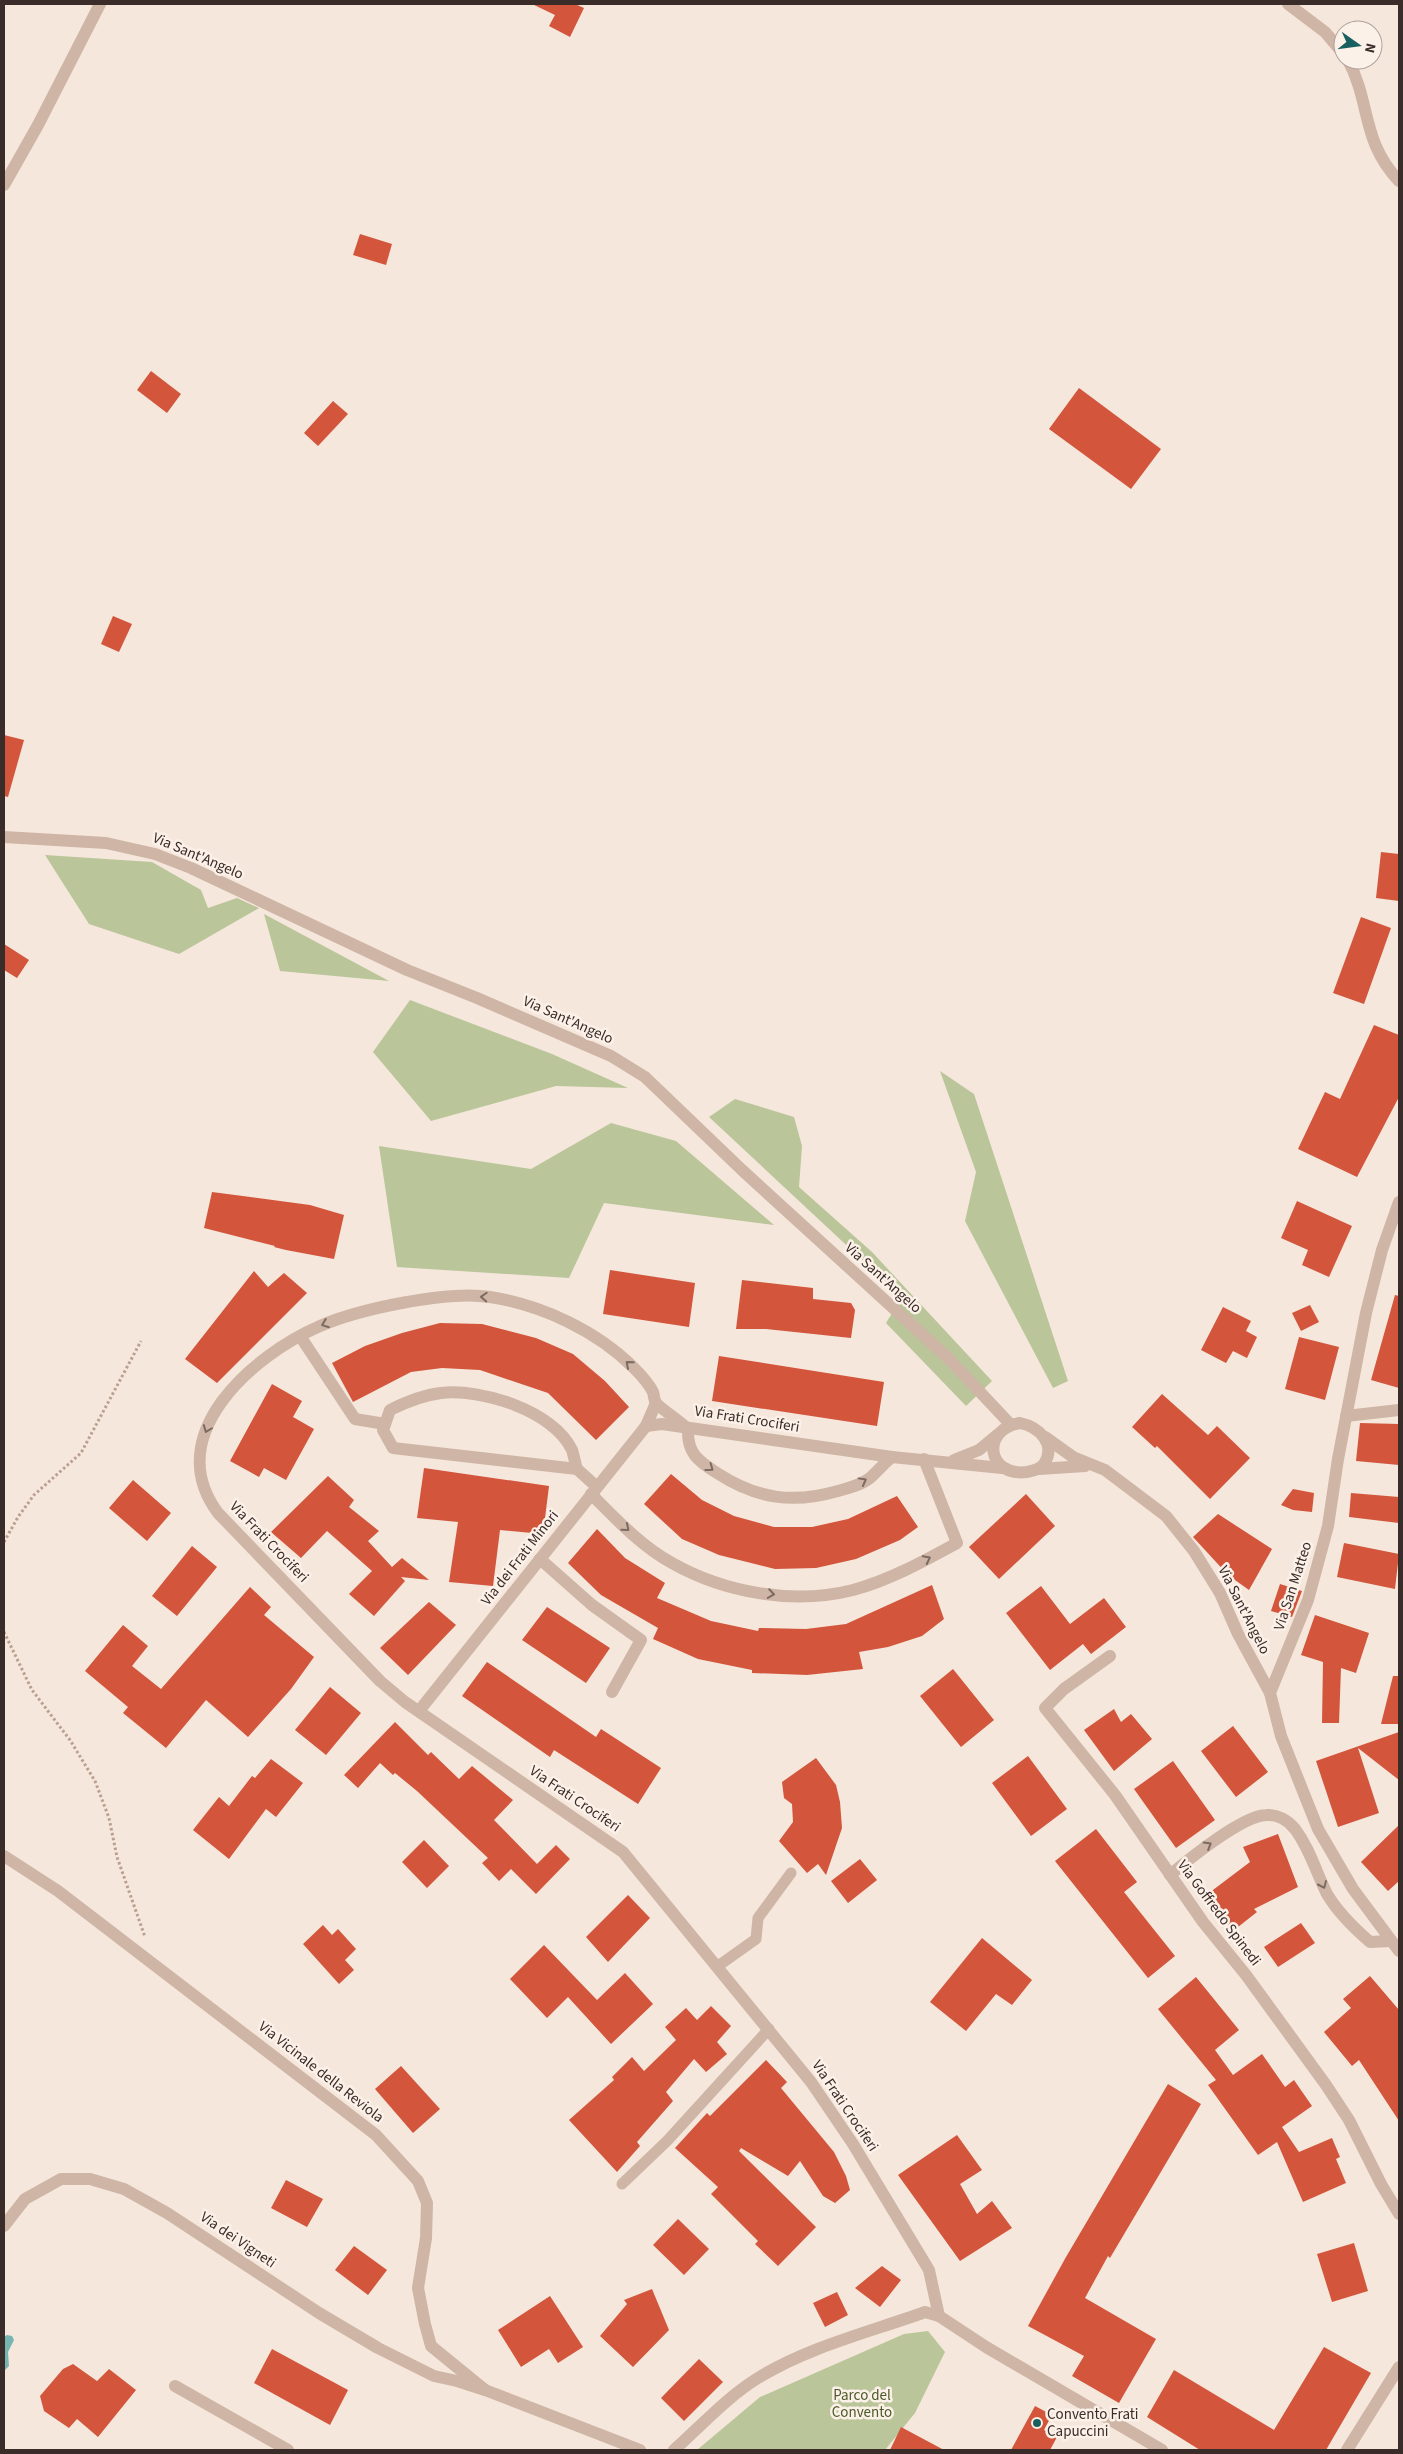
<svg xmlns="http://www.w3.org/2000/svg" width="1403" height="2454" viewBox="0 0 1403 2454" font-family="'Source Sans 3',sans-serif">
  <rect width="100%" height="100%" fill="#f5e7db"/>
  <!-- green -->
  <g fill="#bac59a">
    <path d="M 45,855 L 152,862 L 201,890 L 208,908 L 237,898 L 259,908 L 179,954 L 89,924 Z"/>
    <path d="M 264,914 L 389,981 L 280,971 Z"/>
    <path d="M 410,1000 L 552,1054 L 628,1088 L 556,1086 L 431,1121 L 373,1052 Z"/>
    <path d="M 940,1071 L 974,1094 L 1068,1381 L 1053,1388 L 965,1221 L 976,1172 Z"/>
    <path d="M 735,1099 L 794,1117 L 802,1146 L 799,1187 L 872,1252 L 992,1381 L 966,1406 L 886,1323 L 902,1297 L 709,1117 Z"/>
    <path d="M 611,1123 L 676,1141 L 774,1225 L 604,1203 L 569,1278 L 397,1267 L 379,1146 L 531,1169 Z"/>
    <path d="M 928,2331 L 945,2352 L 915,2413 L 885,2450 L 697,2450 L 760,2397 L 904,2334 Z"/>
  </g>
  <!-- water -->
  <path fill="#77b5b3" d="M 7,2335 L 12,2336 L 14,2340 L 8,2352 L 9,2366 L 4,2371 L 4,2337 Z"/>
  <!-- building -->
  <g fill="#d2553c">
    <path d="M 532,4 L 575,4 L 584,8 L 570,37 L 549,26 L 555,15 Z"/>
    <path d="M 360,234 L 392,244 L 386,265 L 353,255 Z"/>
    <path d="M 151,371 L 181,394 L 167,413 L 137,390 Z"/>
    <path d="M 1079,388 L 1161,449 L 1131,489 L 1049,429 Z"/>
    <path d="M 333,401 L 348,414 L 318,446 L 304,433 Z"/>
    <path d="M 113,616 L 132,624 L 119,652 L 101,644 Z"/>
    <path d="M 4,735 L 24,740 L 8,797 L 4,796 Z"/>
    <path d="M 1381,852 L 1399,854 L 1399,901 L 1376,898 Z"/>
    <path d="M 1361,917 L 1391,928 L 1364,1004 L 1333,993 Z"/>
    <path d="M 4,944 L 29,960 L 17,978 L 4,970 Z"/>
    <path d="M 1374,1025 L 1399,1035 L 1399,1097 L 1357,1177 L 1298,1149 L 1325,1092 L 1340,1099 Z"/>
    <path d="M 212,1192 L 310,1205 L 344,1215 L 334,1259 L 286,1250 L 274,1247 L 275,1246 L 204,1228 Z"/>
    <path d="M 1297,1201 L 1352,1226 L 1329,1277 L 1302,1265 L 1308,1250 L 1281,1238 Z"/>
    <path d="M 610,1270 L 695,1283 L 689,1327 L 603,1314 Z"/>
    <path d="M 254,1271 L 268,1287 L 284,1273 L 307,1293 L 217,1383 L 185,1359 Z"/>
    <path d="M 742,1280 L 813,1288 L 813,1299 L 851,1303 L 855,1310 L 851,1338 L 766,1329 L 736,1329 Z"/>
    <path d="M 1395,1295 L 1399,1296 L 1399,1388 L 1371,1380 Z"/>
    <path d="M 1310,1305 L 1319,1322 L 1301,1331 L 1292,1313 Z"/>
    <path d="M 1223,1307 L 1251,1321 L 1246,1331 L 1257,1337 L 1247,1358 L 1233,1351 L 1226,1363 L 1201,1350 Z"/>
    <path d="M 440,1323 L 482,1324 L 536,1338 L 573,1354 L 605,1381 L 629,1407 L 596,1440 L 548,1393 L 480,1370 L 442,1368 L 411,1372 L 353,1402 L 332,1363 L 365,1346 L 402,1333 Z"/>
    <path d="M 1299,1337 L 1339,1347 L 1325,1400 L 1285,1389 Z"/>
    <path d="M 719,1356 L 884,1382 L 877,1426 L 712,1401 Z"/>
    <path d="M 272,1384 L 302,1401 L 293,1417 L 314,1429 L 286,1480 L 264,1468 L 259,1477 L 230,1461 Z"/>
    <path d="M 1162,1394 L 1208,1435 L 1217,1426 L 1250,1458 L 1210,1499 L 1157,1446 L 1155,1448 L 1132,1427 Z"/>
    <path d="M 1360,1423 L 1399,1424 L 1399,1465 L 1356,1461 Z"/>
    <path d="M 424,1468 L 549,1486 L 543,1534 L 500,1530 L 493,1586 L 449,1582 L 458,1522 L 417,1518 Z"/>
    <path d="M 671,1474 L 702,1500 L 734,1516 L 774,1527 L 812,1527 L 848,1519 L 897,1496 L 918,1527 L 900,1540 L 856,1559 L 816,1568 L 775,1569 L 719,1555 L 682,1539 L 644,1504 Z"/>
    <path d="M 328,1476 L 354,1500 L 349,1507 L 379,1531 L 368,1541 L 392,1567 L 402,1558 L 429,1580 L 401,1577 L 405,1581 L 374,1616 L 349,1594 L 372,1571 L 327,1531 L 301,1558 L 271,1532 Z"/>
    <path d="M 133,1480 L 171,1513 L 147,1541 L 109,1508 Z"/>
    <path d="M 1293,1489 L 1314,1493 L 1312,1512 L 1293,1510 L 1281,1505 Z"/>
    <path d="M 1351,1493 L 1399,1497 L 1399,1523 L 1349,1517 Z"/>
    <path d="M 1026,1494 L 1055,1526 L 999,1579 L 969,1547 Z"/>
    <path d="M 1218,1514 L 1272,1549 L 1249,1590 L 1228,1575 L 1193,1537 Z"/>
    <path d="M 597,1529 L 625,1558 L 665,1583 L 657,1598 L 711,1621 L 758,1631 L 759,1628 L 806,1629 L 846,1624 L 932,1585 L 944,1619 L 922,1636 L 888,1647 L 859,1652 L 863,1669 L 807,1675 L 752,1673 L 752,1670 L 698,1659 L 653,1639 L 658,1628 L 601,1595 L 568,1563 Z"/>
    <path d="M 1344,1543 L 1399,1554 L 1395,1589 L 1337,1577 Z"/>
    <path d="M 192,1546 L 217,1567 L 177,1616 L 152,1596 Z"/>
    <path d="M 1280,1584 L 1302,1591 L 1292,1617 L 1271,1611 Z"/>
    <path d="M 1041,1586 L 1070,1624 L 1104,1598 L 1126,1627 L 1091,1654 L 1083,1644 L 1050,1670 L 1006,1613 Z"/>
    <path d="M 250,1587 L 271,1607 L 264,1615 L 314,1657 L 291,1689 L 248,1737 L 206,1700 L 166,1748 L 123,1713 L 128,1707 L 85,1671 L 123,1625 L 148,1646 L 132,1666 L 161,1689 Z"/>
    <path d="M 429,1602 L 456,1625 L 408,1675 L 380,1648 Z"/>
    <path d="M 547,1607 L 610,1648 L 586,1683 L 522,1640 Z"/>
    <path d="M 1315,1615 L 1369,1633 L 1356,1673 L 1341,1668 L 1339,1723 L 1322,1723 L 1323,1662 L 1301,1655 Z"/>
    <path d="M 487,1662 L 596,1737 L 601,1729 L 661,1768 L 638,1804 L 554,1750 L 550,1757 L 462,1696 Z"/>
    <path d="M 953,1669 L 994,1720 L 961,1747 L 920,1696 Z"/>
    <path d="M 1393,1676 L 1399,1676 L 1399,1724 L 1381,1724 Z"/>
    <path d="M 330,1687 L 361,1713 L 326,1755 L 295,1730 Z"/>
    <path d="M 1114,1709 L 1121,1722 L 1131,1714 L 1152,1739 L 1114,1771 L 1084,1730 Z"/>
    <path d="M 395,1722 L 428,1755 L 431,1752 L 459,1779 L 472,1766 L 513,1800 L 494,1820 L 537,1864 L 556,1845 L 570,1859 L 536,1894 L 511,1869 L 499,1881 L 482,1863 L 488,1858 L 417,1791 L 395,1773 L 393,1775 L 380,1763 L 358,1788 L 344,1775 Z"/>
    <path d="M 1233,1726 L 1268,1772 L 1236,1797 L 1201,1751 Z"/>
    <path d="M 1399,1732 L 1399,1780 L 1358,1748 L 1379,1813 L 1338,1827 L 1316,1761 Z"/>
    <path d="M 1028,1756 L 1067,1809 L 1031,1836 L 992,1783 Z"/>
    <path d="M 816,1758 L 836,1785 L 840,1802 L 842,1828 L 826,1875 L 818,1864 L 807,1873 L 779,1841 L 793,1822 L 792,1804 L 784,1798 L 782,1782 Z"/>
    <path d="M 271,1759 L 303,1783 L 276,1817 L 266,1809 L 229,1859 L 193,1830 L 219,1797 L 229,1806 L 252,1776 L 255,1778 Z"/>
    <path d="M 1173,1761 L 1215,1820 L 1176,1848 L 1134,1789 Z"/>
    <path d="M 1399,1825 L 1399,1881 L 1388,1891 L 1361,1862 Z"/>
    <path d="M 1096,1829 L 1137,1882 L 1124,1892 L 1175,1956 L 1148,1978 L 1055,1861 Z"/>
    <path d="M 1278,1834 L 1298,1887 L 1254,1909 L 1257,1912 L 1233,1931 L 1205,1896 L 1250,1862 L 1243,1847 Z"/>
    <path d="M 424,1840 L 449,1866 L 427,1888 L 402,1862 Z"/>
    <path d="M 860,1859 L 877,1880 L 848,1903 L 831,1881 Z"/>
    <path d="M 628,1895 L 650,1918 L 608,1962 L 586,1937 Z"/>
    <path d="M 1301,1923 L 1315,1943 L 1278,1967 L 1264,1947 Z"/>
    <path d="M 323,1925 L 332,1935 L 338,1929 L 356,1949 L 345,1960 L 354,1970 L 339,1984 L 303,1944 Z"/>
    <path d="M 982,1938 L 1032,1980 L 1012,2005 L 996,1994 L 966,2031 L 930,2002 Z"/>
    <path d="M 544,1945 L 597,2000 L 625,1973 L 653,2004 L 611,2044 L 568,1997 L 547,2018 L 510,1979 Z"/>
    <path d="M 1370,1976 L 1399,2010 L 1399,2121 L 1359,2060 L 1352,2066 L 1324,2032 L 1351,2008 L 1343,1999 Z"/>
    <path d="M 1196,1977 L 1239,2030 L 1215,2050 L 1233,2075 L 1262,2054 L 1285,2087 L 1294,2080 L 1312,2106 L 1282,2127 L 1299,2152 L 1332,2138 L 1340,2157 L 1336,2159 L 1346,2183 L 1303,2202 L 1277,2142 L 1258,2155 L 1208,2085 L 1216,2080 L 1158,2009 Z"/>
    <path d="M 711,2006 L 731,2026 L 717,2042 L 727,2054 L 706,2072 L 694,2059 L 666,2092 L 673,2101 L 637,2142 L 640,2146 L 617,2172 L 569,2120 L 614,2080 L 612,2077 L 632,2057 L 644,2071 L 676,2040 L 665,2027 L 686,2008 L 697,2020 Z"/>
    <path d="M 766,2060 L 787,2082 L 781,2088 L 834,2152 L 846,2176 L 850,2190 L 835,2203 L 823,2196 L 800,2161 L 788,2176 L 741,2148 L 739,2151 L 816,2227 L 778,2266 L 755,2244 L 758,2241 L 711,2194 L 718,2187 L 675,2148 L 707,2113 L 710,2116 Z"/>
    <path d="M 401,2066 L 440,2109 L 413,2133 L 375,2089 Z"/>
    <path d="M 1168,2084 L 1201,2104 L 1110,2258 L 1108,2256 L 1085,2298 L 1156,2339 L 1119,2403 L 1072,2376 L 1084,2356 L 1028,2326 L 1066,2257 Z"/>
    <path d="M 957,2135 L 982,2170 L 960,2184 L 977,2214 L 992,2201 L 1012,2228 L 960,2261 L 898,2175 Z"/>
    <path d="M 286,2180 L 323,2199 L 307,2227 L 271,2208 Z"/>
    <path d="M 678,2219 L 709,2249 L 684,2275 L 653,2245 Z"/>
    <path d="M 1354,2243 L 1368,2291 L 1332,2302 L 1317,2254 Z"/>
    <path d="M 354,2246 L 387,2270 L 368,2295 L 335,2270 Z"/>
    <path d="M 882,2266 L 901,2280 L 880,2307 L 855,2288 Z"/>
    <path d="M 652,2289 L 669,2330 L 633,2367 L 600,2336 L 627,2304 L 624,2300 Z"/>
    <path d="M 837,2292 L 848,2315 L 825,2327 L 813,2303 Z"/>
    <path d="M 550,2296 L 583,2347 L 558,2363 L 549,2349 L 521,2367 L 498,2330 Z"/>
    <path d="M 1324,2347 L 1371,2373 L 1326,2450 L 1200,2450 L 1147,2417 L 1174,2370 L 1274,2430 Z"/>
    <path d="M 272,2349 L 348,2390 L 330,2425 L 254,2383 Z"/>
    <path d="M 699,2359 L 723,2382 L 684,2421 L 661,2398 Z"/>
    <path d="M 73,2364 L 97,2381 L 109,2369 L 136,2390 L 98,2437 L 77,2419 L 69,2428 L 44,2411 L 40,2396 L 63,2369 Z"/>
    <path d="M 1035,2406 L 1052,2415 L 1044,2430 L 1057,2437 L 1050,2450 L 1011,2450 Z"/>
    <path d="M 901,2427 L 944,2450 L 890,2450 Z"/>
  </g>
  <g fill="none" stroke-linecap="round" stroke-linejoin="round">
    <!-- path -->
    <g stroke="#ba9f90" stroke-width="3" stroke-dasharray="2.5 2.5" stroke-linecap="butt">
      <path d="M 4,1542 L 18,1517 L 34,1495 L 81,1453 L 141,1341"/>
      <path d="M 4,1632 L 32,1690 L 70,1740 L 95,1781 L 109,1818 L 117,1857 L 145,1937"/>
    </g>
    <!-- service -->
    <g stroke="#ceb5a6" stroke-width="11">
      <path d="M 718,1966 L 756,1939 L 758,1918 L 791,1873"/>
      <path d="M 622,2184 L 667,2141 L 769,2029"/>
    </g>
    <!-- minor -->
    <g stroke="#ceb5a6" stroke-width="12">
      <path d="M 1288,4 L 1325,32 L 1343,53"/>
      <path d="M 1348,60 C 1371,103 1361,141 1399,181"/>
      <path d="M 4,185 L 38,125 L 100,4"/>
      <path d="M 4,837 L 106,843 L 155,854 L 191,868 L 407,970 L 477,998 L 611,1056 L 645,1077 L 742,1170 L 948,1358 L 1011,1425"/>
      <path d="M 1399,1202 L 1382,1250 L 1366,1313 L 1338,1459 L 1328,1526 L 1308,1600 L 1270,1693 L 1281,1736 L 1318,1829 L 1353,1889 L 1399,1951"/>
      <path d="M 300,1336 L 355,1419 L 385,1424"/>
      <path d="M 1346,1416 L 1399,1410"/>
      <path d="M 1020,1423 C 1039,1427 1057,1444 1044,1464 C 1040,1469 1033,1471 1027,1472 C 986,1477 981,1429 1020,1423 Z"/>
      <path d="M 646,1426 L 662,1424 L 892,1457 L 1002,1468"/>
      <path d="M 688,1429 C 682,1423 659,1407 656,1403 C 654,1400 654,1395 653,1392 C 649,1384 640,1374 634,1368 C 597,1331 542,1305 490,1297 C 449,1290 359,1309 320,1326 C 253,1355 160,1435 218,1513 L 380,1681 L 405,1702 L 623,1852 L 811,2082 L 853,2144 L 929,2270 L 939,2316"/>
      <path d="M 688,1429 C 687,1453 698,1461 717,1473 C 757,1499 793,1504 838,1491 C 849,1488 861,1485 870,1478 C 877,1472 884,1463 892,1457"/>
      <path d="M 1045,1437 L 1073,1457 L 1105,1470 L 1166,1516 L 1194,1551 L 1220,1593 L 1238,1634 L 1270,1693"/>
      <path d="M 954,1460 L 979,1450 L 997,1435"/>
      <path d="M 577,1469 C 575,1463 574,1456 572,1450 C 554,1411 481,1388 441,1393 C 423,1395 406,1402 390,1410 L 383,1430 L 393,1448 L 577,1469 L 597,1487"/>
      <path d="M 1039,1469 L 1085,1466"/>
      <path d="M 591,1494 C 616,1519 641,1546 672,1563 C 725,1593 794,1605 853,1590 C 890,1580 924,1561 957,1543 L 924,1459"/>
      <path d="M 540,1559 L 592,1605 L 641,1640 L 612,1692"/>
      <path d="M 1110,1656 L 1064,1689 L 1045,1708 L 1115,1795 L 1203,1922 L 1246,1975 L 1326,2085 L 1349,2120 L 1381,2184 L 1399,2214"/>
      <path d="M 419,1711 L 646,1426 L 656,1403"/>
      <path d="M 4,1856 L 58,1891 L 376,2135 L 418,2181 L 427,2203 L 426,2238 L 418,2288 L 425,2324 L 431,2346 L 485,2390"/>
      <path d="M 1170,1875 C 1189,1859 1242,1816 1266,1815 C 1277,1814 1288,1820 1295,1829 C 1310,1849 1316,1872 1327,1894 C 1337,1911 1355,1929 1370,1942 L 1391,1941"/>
      <path d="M 4,2226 L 25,2199 L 61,2179 L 90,2179 L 124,2189 L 167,2213 L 319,2313 L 378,2348 L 434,2376 L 457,2381 L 485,2390 L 640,2450"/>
      <path d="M 175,2386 L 288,2450"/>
      <path d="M 674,2450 C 701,2426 727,2397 758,2378 C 808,2347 870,2332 925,2312 L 939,2316 L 986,2347 L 1162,2450"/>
      <path d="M 1347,2450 L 1399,2367"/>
    </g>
  </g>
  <!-- one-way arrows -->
  <defs><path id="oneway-chevron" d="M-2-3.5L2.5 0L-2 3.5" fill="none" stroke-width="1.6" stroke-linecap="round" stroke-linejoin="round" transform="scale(1.25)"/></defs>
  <g stroke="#7d6a61">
    <use href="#oneway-chevron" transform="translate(484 1297) rotate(-177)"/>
    <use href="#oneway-chevron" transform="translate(325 1324) rotate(159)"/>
    <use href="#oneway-chevron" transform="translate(629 1364) rotate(-139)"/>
    <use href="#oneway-chevron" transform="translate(207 1429) rotate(111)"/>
    <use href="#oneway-chevron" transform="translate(710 1468) rotate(36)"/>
    <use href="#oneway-chevron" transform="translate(863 1481) rotate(-29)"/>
    <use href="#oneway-chevron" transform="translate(626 1528) rotate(40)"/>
    <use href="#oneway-chevron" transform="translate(927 1559) rotate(-27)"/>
    <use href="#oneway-chevron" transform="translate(771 1594) rotate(9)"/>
    <use href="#oneway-chevron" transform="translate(1208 1845) rotate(-31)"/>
    <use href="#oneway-chevron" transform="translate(1323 1885) rotate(66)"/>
  </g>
  <!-- markers -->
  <circle fill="#18605f" stroke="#fcf1e9" stroke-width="2" cx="1037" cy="2423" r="5"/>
  <g text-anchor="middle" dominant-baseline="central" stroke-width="5" stroke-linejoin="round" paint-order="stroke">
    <!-- street labels -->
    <g font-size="15" fill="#3a2c28" stroke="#fcf1e9">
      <text transform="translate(198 856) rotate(23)">Via Sant'Angelo</text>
      <text transform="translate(568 1020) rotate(24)">Via Sant'Angelo</text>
      <text transform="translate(883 1278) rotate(42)">Via Sant'Angelo</text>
      <text transform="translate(747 1419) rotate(9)">Via Frati Crociferi</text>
      <text transform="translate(269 1542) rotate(46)">Via Frati Crociferi</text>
      <text transform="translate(520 1558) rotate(-52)">Via dei Frati Minori</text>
      <text transform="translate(1293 1586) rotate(-72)">Via San Matteo</text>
      <text transform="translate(1244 1610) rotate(63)">Via Sant'Angelo</text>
      <text transform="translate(575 1799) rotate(34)">Via Frati Crociferi</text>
      <text transform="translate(1219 1913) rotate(53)">Via Goffredo Spinedi</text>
      <text transform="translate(321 2072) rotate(38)">Via Vicinale della Reviola</text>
      <text transform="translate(845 2106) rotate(56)">Via Frati Crociferi</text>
      <text transform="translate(238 2240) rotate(34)">Via dei Vigneti</text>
    </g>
    <!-- park labels -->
    <g font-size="15" fill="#4c5b28" stroke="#fcf1e9">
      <text x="862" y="2395">Parco del<tspan x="862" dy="17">Convento</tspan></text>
    </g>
    <!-- poi labels -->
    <g font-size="15" fill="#3a2c28" stroke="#fcf1e9" text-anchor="start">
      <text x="1047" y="2414">Convento Frati<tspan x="1047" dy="17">Capuccini</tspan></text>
    </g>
  </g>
  <!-- border -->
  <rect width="1403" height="2454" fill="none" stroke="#3a2c28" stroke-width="10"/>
  <!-- north arrow -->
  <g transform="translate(1358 45) rotate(104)"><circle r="24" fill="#fcf1e9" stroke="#aea29c"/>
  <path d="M0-4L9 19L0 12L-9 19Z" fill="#18605f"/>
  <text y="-8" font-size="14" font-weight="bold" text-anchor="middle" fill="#3a2c28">N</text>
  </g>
</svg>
